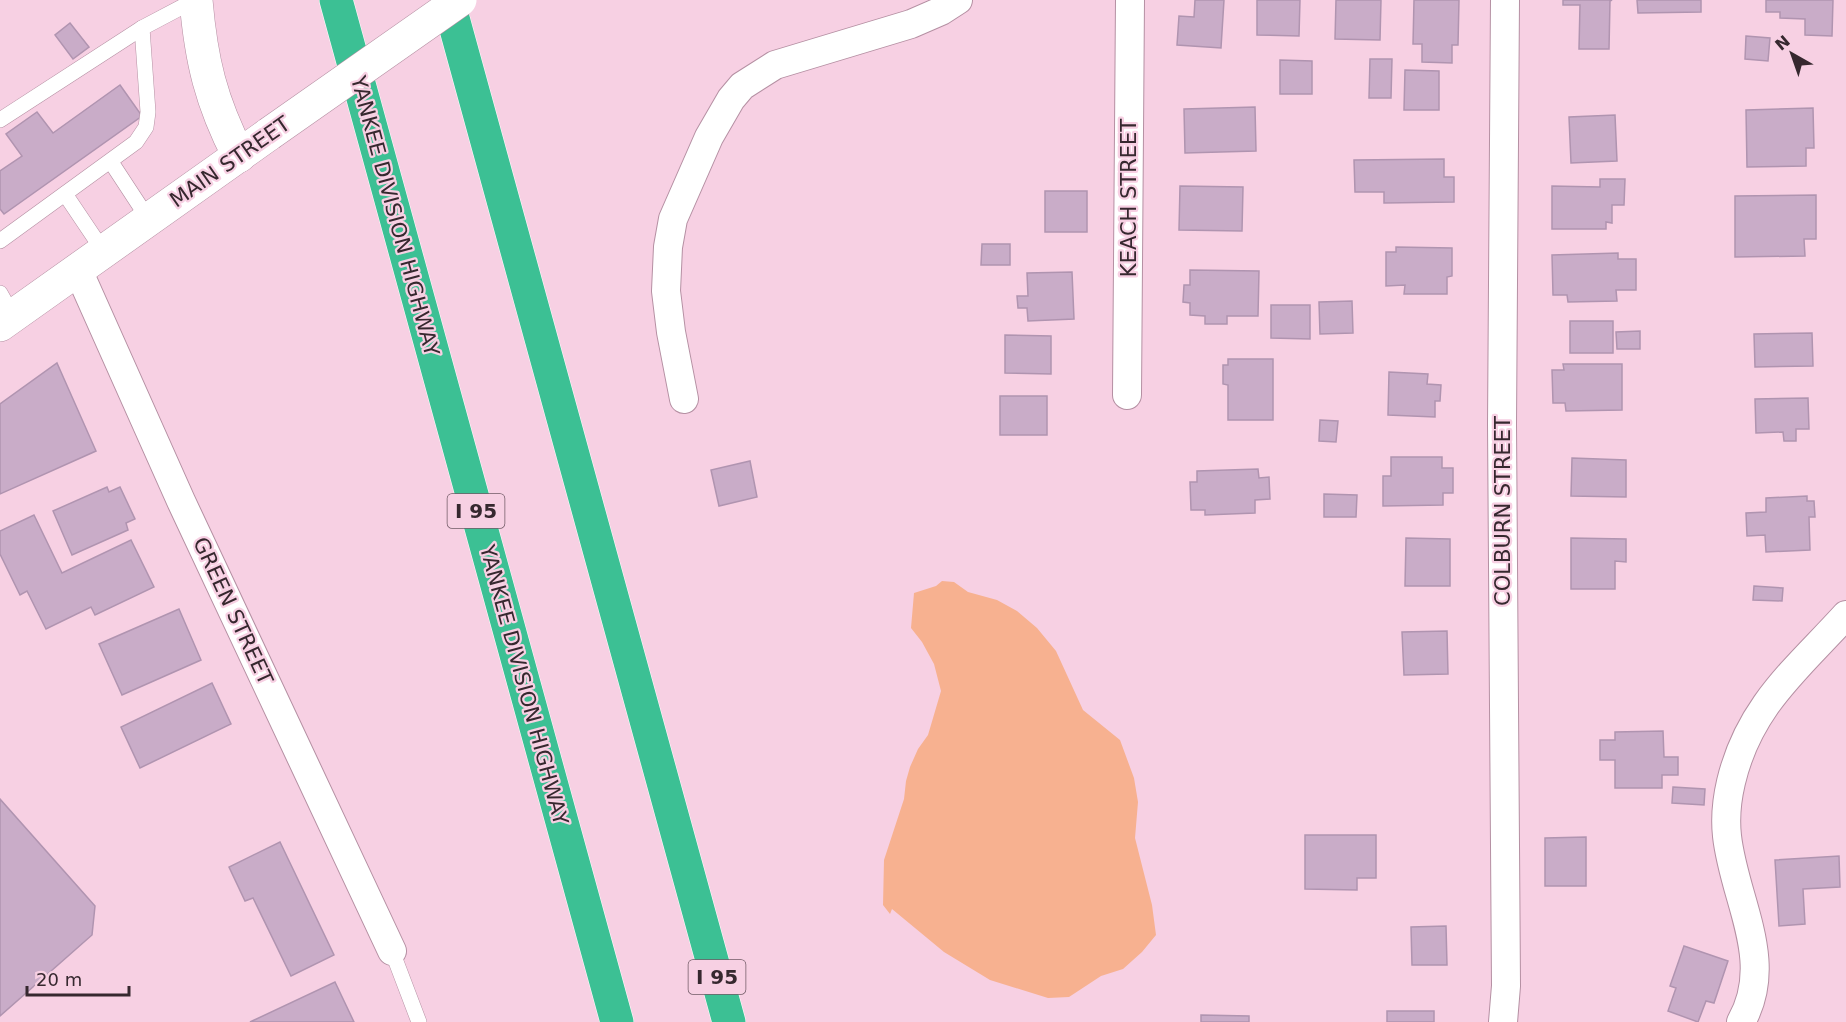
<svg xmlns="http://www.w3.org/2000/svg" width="1846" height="1022" viewBox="0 0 1846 1022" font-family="'DejaVu Sans',sans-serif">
  <rect width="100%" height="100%" fill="#f7d0e3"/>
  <!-- green -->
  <path fill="#f7b190" d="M 942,581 L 954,582 L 968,592 L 997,600 L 1017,611 L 1037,628 L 1056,651 L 1083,710 L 1120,740 L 1134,778 L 1138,802 L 1135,838 L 1152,905 L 1156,935 L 1142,952 L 1123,969 L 1101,976 L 1069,997 L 1048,998 L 990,980 L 944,952 L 892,909 L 890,914 L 883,905 L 884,860 L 904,799 L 906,781 L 910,767 L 918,749 L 928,735 L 941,691 L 934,664 L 922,642 L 911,628 L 914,593 L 936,586 Z"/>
  <!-- building -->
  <g fill="#c9acc8" stroke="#b094b0" stroke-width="1.5">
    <path d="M 1195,0 L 1224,0 L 1221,48 L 1177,45 L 1179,16 L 1194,17 Z"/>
    <path d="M 1257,0 L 1300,0 L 1299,36 L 1257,35 Z"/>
    <path d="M 1336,0 L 1381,0 L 1380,40 L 1335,39 Z"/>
    <path d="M 1414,0 L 1459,0 L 1458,45 L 1452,45 L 1452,63 L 1422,62 L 1422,44 L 1413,44 Z"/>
    <path d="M 1563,0 L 1612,0 L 1610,1 L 1609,49 L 1579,49 L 1580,5 L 1563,5 Z"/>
    <path d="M 1637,0 L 1701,0 L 1701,12 L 1638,13 Z"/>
    <path d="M 1766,0 L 1833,0 L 1832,36 L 1805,35 L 1805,19 L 1780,18 L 1780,12 L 1766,12 Z"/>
    <path d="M 70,23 L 89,47 L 73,59 L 55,35 Z"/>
    <path d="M 1746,36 L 1770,38 L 1768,61 L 1745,59 Z"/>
    <path d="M 1370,59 L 1392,59 L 1391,98 L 1369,98 Z"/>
    <path d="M 1280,60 L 1312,61 L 1312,94 L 1280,94 Z"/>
    <path d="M 1405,70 L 1439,71 L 1439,110 L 1404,110 Z"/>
    <path d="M 120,85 L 142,116 L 4,214 L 0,209 L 0,171 L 22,156 L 6,134 L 37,112 L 53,133 Z"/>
    <path d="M 1255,107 L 1256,151 L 1185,153 L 1184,109 Z"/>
    <path d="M 1813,108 L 1814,148 L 1806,148 L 1806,166 L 1747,167 L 1746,110 Z"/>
    <path d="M 1615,115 L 1617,161 L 1571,163 L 1569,117 Z"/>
    <path d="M 1444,159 L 1444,177 L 1454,177 L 1454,202 L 1384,203 L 1384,192 L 1355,192 L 1354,160 Z"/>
    <path d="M 1600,179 L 1625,179 L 1624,205 L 1612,205 L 1612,223 L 1606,222 L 1606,229 L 1552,229 L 1552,186 L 1600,187 Z"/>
    <path d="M 1180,186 L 1243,187 L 1242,231 L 1179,230 Z"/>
    <rect x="1045" y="191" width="42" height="41"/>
    <path d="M 1816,195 L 1816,239 L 1804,239 L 1805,256 L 1735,257 L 1735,196 Z"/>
    <path d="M 982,244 L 1010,244 L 1010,265 L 981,265 Z"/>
    <path d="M 1396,247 L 1452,248 L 1452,276 L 1447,277 L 1447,294 L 1404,294 L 1405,285 L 1386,286 L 1386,252 L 1396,252 Z"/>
    <path d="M 1618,253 L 1618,259 L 1636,259 L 1636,290 L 1616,290 L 1617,301 L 1568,302 L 1567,295 L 1553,295 L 1552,255 Z"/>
    <path d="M 1190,270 L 1259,271 L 1258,316 L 1227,316 L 1227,324 L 1205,324 L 1205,316 L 1190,315 L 1190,303 L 1183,302 L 1184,285 L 1190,285 Z"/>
    <path d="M 1072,272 L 1074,319 L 1028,321 L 1027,308 L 1018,308 L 1017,296 L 1028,296 L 1027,273 Z"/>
    <path d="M 1352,301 L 1353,333 L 1320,334 L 1319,302 Z"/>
    <path d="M 1271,305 L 1310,305 L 1310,339 L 1271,338 Z"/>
    <rect x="1570" y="321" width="43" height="32"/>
    <path d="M 1640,331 L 1640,349 L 1617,349 L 1616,332 Z"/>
    <path d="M 1812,333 L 1813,366 L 1755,367 L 1754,334 Z"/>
    <path d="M 1005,335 L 1051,336 L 1051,374 L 1005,373 Z"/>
    <path d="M 1228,359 L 1273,359 L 1273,420 L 1228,420 L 1228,385 L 1223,384 L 1223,365 L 1228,365 Z"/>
    <path d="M 57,363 L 96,451 L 0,494 L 0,404 Z"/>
    <path d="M 1563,364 L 1622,364 L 1622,410 L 1566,411 L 1565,403 L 1553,403 L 1552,370 L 1564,370 Z"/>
    <path d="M 1389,372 L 1428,374 L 1427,384 L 1441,385 L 1440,401 L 1435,401 L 1435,417 L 1388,415 Z"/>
    <rect x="1000" y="396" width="47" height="39"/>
    <path d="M 1808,398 L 1809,429 L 1796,429 L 1796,441 L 1784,441 L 1783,432 L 1756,433 L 1755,399 Z"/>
    <path d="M 1320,420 L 1338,421 L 1336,442 L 1319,441 Z"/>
    <path d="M 1391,457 L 1442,457 L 1442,468 L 1453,468 L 1453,493 L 1443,493 L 1443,505 L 1383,506 L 1383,476 L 1391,476 Z"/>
    <path d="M 1572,458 L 1626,460 L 1626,497 L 1571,496 Z"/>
    <path d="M 750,461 L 757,497 L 719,506 L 711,470 Z"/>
    <path d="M 1258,469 L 1259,478 L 1269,477 L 1270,499 L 1255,500 L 1255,513 L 1205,515 L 1205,510 L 1191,510 L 1190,482 L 1197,482 L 1197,471 Z"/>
    <path d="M 107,487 L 109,492 L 120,487 L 135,519 L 126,523 L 128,530 L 72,555 L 53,511 Z"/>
    <path d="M 1324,494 L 1357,495 L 1356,517 L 1324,517 Z"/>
    <path d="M 1807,496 L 1807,501 L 1814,501 L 1815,517 L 1809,517 L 1810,550 L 1766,552 L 1765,535 L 1747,536 L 1746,513 L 1766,512 L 1766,498 Z"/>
    <path d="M 34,515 L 62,573 L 131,540 L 154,587 L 95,615 L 91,607 L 46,629 L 27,591 L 20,595 L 0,554 L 0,531 Z"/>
    <path d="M 1406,538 L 1450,539 L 1450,586 L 1405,586 Z"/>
    <path d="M 1571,538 L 1626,539 L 1626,562 L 1615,561 L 1615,589 L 1571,589 Z"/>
    <path d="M 1754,586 L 1783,588 L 1782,601 L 1753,600 Z"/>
    <path d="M 179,609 L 201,660 L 122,695 L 99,644 Z"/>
    <path d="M 1447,631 L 1448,674 L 1404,675 L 1402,632 Z"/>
    <path d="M 212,683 L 231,724 L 140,768 L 121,727 Z"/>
    <path d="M 1663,731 L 1664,757 L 1678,757 L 1678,775 L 1662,775 L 1662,788 L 1615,788 L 1615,760 L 1600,760 L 1600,740 L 1615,740 L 1615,732 Z"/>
    <path d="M 1673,787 L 1705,789 L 1704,805 L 1672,803 Z"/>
    <path d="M 0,799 L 95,906 L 92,935 L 0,1016 Z"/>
    <path d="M 1305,835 L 1376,835 L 1376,878 L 1357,878 L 1357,890 L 1305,889 Z"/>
    <path d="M 1586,837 L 1586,886 L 1545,886 L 1545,838 Z"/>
    <path d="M 280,842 L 334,955 L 291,976 L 253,898 L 245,901 L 229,867 Z"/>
    <path d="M 1839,856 L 1840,887 L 1803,889 L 1805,924 L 1779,926 L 1775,860 Z"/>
    <path d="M 1446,926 L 1447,965 L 1412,965 L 1411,927 Z"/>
    <path d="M 1684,946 L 1728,961 L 1714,1003 L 1706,1001 L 1698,1022 L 1668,1011 L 1676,988 L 1670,986 Z"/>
    <path d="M 335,982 L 354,1022 L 250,1022 Z"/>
    <rect x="1387" y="1011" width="47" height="11"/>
    <path d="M 1201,1015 L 1249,1016 L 1249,1022 L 1201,1022 Z"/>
  </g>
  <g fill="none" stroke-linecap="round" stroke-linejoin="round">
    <!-- service casing -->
    <g stroke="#b590a3" stroke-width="16">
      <g id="service">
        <path d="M 0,120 L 142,28"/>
        <path d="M 111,162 L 149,220"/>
        <path d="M 65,194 L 104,252"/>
        <path d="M 0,241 L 136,142 L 146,127 L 148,112 L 142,28 L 195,0"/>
        <path d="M 0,293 L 13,316"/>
        <path d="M 392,951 L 419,1022"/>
      </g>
    </g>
    <!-- minor casing -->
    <g stroke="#b590a3" stroke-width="30">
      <g id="minor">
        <path d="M 78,270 L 181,501 L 392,951"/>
        <path d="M 1127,395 L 1130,0"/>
        <path d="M 684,399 L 671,332 L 666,291 L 668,247 L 673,219 L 709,137 L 731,99 L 742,86 L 775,65 L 911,24 L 941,11 L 958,0"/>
        <path d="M 1503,1022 L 1506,986 L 1502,424 L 1505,0"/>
        <path d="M 1741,1022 C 1776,961 1734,900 1727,836 C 1725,818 1727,799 1731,782 C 1749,706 1797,669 1846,615"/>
      </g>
    </g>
    <!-- tertiary casing -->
    <g stroke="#b590a3" stroke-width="34">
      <path id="tertiary" d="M 196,0 C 201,60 211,102 239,156"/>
    </g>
    <!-- secondary casing -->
    <g stroke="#b590a3" stroke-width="34">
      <path id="secondary" d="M 0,325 L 269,134"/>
    </g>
    <!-- motorway casing -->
    <g stroke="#fff" stroke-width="34">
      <g id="motorway">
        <path d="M 336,0 L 617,1022"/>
        <path d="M 448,0 L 729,1022"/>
      </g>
    </g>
    <!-- service -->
    <use href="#service" stroke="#fff" stroke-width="15"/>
    <!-- minor -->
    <use href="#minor" stroke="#fff" stroke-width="28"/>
    <!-- tertiary -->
    <use href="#tertiary" stroke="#fff" stroke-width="33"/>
    <!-- secondary -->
    <use href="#secondary" stroke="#fff" stroke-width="33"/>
    <!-- motorway -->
    <use href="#motorway" stroke="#3cc094" stroke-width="33"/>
    <!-- secondary-bridge casing -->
    <g stroke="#b590a3" stroke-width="34" stroke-linecap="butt">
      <path id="secondary-bridge" d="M 269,134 L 460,0"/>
    </g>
    <!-- secondary-bridge -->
    <use href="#secondary-bridge" stroke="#fff" stroke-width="33"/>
  </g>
  <g text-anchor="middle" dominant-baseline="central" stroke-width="4.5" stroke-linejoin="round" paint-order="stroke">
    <!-- shield labels -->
    <g fill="#f7d0e3" stroke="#705a65" stroke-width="1.5">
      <rect x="447.5" y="494" width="57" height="34" rx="4.5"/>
      <rect x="688.5" y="960" width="57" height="34" rx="4.5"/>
    </g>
    <g font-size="20" font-weight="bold" fill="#36282f">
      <text x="476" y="511">I 95</text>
      <text x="717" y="977">I 95</text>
    </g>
    <!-- street labels -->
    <g font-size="21" fill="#36282f" stroke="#f7d0e3">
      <text transform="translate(230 162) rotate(-35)">MAIN STREET</text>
      <text transform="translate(1129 198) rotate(-90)">KEACH STREET</text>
      <text transform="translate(395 216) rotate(75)">YANKEE DIVISION HIGHWAY</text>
      <text transform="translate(1503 511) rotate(-90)">COLBURN STREET</text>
      <text transform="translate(233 611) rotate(65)">GREEN STREET</text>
      <text transform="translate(524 685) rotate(75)">YANKEE DIVISION HIGHWAY</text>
    </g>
  </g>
  <!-- north arrow -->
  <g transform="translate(1792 54) rotate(320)" stroke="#f7d0e3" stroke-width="4.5" paint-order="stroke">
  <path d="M0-4.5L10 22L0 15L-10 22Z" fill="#36282f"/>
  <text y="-9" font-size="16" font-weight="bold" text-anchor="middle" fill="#36282f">N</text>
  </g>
  <!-- scale -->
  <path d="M27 986v9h102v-9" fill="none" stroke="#36282f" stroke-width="3"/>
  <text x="36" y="986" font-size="18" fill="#36282f" stroke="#f7d0e3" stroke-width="4.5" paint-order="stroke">20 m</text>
</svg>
